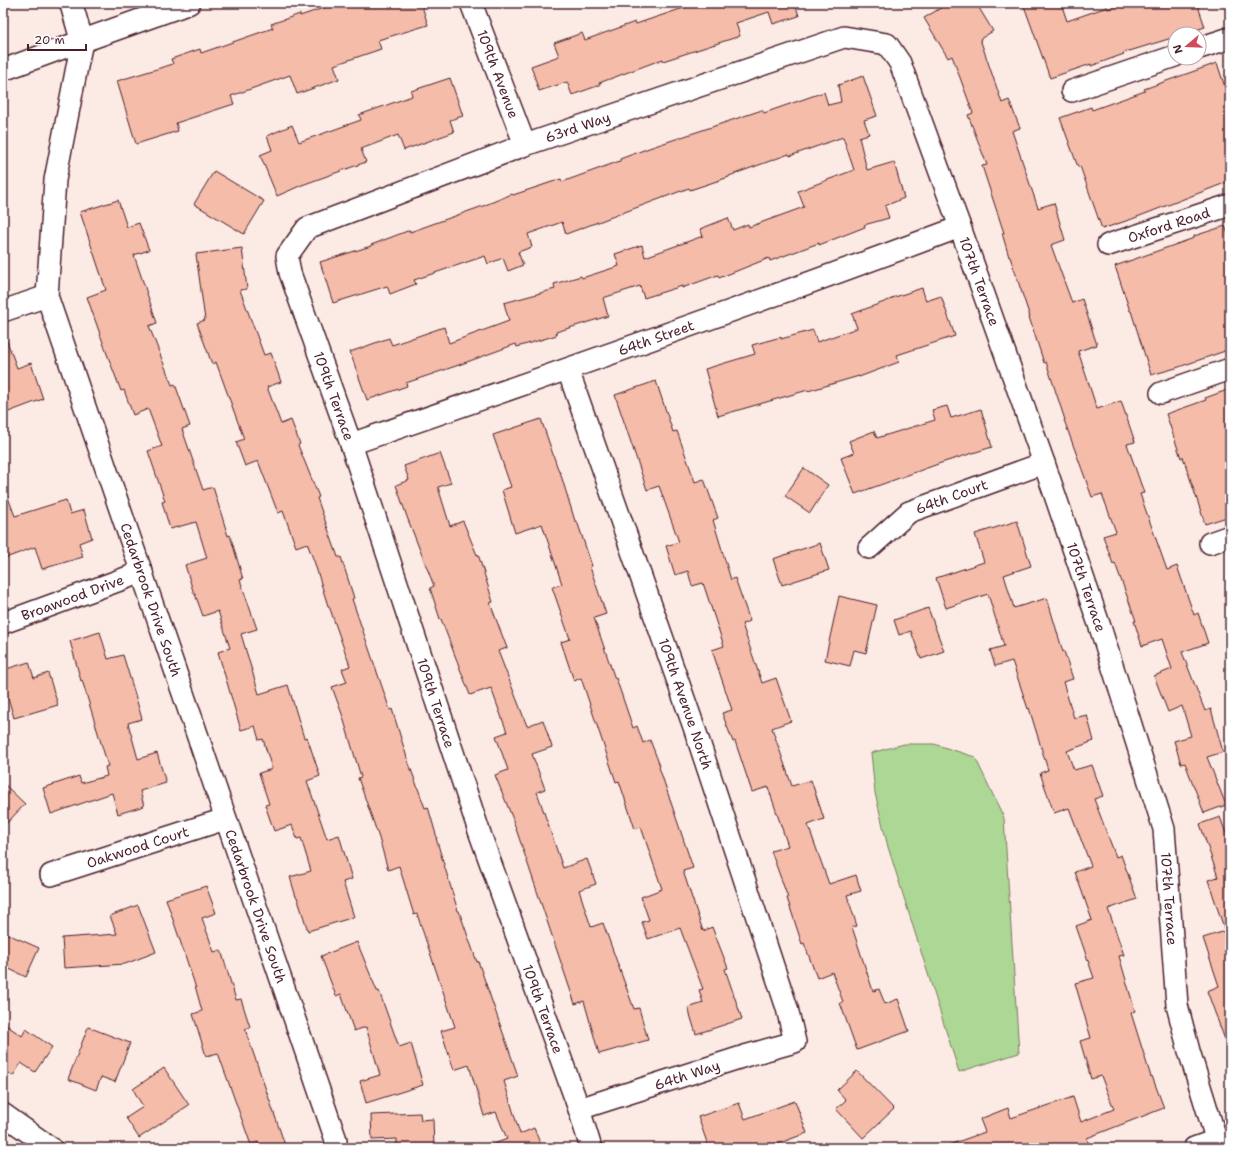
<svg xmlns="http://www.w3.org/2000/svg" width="1233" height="1151" viewBox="0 0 1233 1151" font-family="'Shantell Sans',sans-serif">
  <rect width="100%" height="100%" fill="#fcebe5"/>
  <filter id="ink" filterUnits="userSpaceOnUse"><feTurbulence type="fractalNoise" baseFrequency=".025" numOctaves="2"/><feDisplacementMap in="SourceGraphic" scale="8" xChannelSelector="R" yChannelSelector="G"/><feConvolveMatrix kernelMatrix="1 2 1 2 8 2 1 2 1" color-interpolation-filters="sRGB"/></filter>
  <g filter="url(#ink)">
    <!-- green -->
    <path fill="#add795" stroke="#7c7b60" d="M 904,744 L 934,744 L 975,757 L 1004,818 L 1019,1053 L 959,1072 L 888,847 L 875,793 L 871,753 Z"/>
    <!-- building -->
    <g fill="#f4bca9" stroke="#4a1f2b">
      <path d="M 338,3 L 421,3 L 428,25 L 378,40 L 381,49 L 334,65 L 339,79 L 297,94 L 290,75 L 231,96 L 234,104 L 176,123 L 178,131 L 136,144 L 117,81 L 173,64 L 171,59 L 200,49 L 201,53 L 273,28 L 271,24 L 300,14 L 300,16 Z"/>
      <path d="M 698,3 L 795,3 L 799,16 L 773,24 L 769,12 L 736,23 L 740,36 L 663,61 L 663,59 L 599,83 L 600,85 L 572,95 L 567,82 L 539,91 L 531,66 L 559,56 L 554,43 L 582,33 L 585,40 L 635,22 L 636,24 Z"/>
      <path d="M 949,3 L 976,3 L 993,31 L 980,39 L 1002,103 L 1009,100 L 1020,128 L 1012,131 L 1038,208 L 1054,203 L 1065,240 L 1051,245 L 1072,303 L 1082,299 L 1097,345 L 1078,351 L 1097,409 L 1121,401 L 1135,442 L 1127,444 L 1144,493 L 1140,494 L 1167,570 L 1177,566 L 1194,615 L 1198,613 L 1208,643 L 1182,652 L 1205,711 L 1211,709 L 1223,752 L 1207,757 L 1226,805 L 1204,813 L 1185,763 L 1181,764 L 1174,741 L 1191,736 L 1182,706 L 1168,712 L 1154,676 L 1172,669 L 1162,639 L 1142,646 L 1134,621 L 1136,621 L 1115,563 L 1113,564 L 1103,536 L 1116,532 L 1102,494 L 1092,497 L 1064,420 L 1065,420 L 1046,362 L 1044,363 L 1029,317 L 1030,317 L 1010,257 L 1009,257 L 1002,233 L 1004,233 L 982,166 L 987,165 L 968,115 L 973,113 L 952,56 L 948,58 L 924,18 Z"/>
      <path d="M 1023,3 L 1061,3 L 1067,21 L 1107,7 L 1108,9 L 1125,3 L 1197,3 L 1205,27 L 1183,34 L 1175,34 L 1175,37 L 1123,53 L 1124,54 L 1091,66 L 1091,64 L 1050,78 Z"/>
      <path d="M 1217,63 L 1230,102 L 1230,181 L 1132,219 L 1102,229 L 1080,166 L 1078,167 L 1060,118 L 1091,107 L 1092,110 L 1145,91 L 1144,89 Z"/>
      <path d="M 863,76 L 877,116 L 864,120 L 869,134 L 859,137 L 867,170 L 894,162 L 904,198 L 885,206 L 889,218 L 864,225 L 865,227 L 819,245 L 819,243 L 770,261 L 769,258 L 719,278 L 718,275 L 682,288 L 682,286 L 644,298 L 640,286 L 603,298 L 608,316 L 556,332 L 557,335 L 517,347 L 516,344 L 456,366 L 406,383 L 407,386 L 367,400 L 350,352 L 389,338 L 392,345 L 444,327 L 449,343 L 509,321 L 504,303 L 555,289 L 554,284 L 581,276 L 582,278 L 619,266 L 615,254 L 642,245 L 645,257 L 703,236 L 700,229 L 728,218 L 733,230 L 748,224 L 749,227 L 804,207 L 798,191 L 854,170 L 843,137 L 790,156 L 789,154 L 729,176 L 729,177 L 690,190 L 689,188 L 566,234 L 562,222 L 528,234 L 532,247 L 518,252 L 523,265 L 508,271 L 503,258 L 488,264 L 485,256 L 414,280 L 416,284 L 390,294 L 387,286 L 333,303 L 320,262 L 371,246 L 371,245 L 410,230 L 410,232 L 483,206 L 512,194 L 513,195 L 561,179 L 562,182 L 620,161 L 620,159 L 649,148 L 762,110 L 764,113 L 824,92 L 828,105 L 841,102 L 838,85 Z"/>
      <path d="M 450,78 L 463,116 L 450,120 L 454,132 L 404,150 L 398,135 L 361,149 L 366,162 L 302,185 L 277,196 L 260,155 L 272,150 L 267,136 L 292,125 L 299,142 L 361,120 L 359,115 L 412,96 L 411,91 Z"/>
      <path d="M 214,171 L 264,201 L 244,234 L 194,204 Z"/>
      <path d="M 118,200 L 127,227 L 139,223 L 149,250 L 134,255 L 157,323 L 149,326 L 172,385 L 175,384 L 190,426 L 182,429 L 203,490 L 213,487 L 228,536 L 230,535 L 243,579 L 240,580 L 257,629 L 241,634 L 259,694 L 288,685 L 304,738 L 307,737 L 320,776 L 307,781 L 327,839 L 339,835 L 352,879 L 343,882 L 354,917 L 308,931 L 297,897 L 296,897 L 290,877 L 311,871 L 301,838 L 297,839 L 292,825 L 274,831 L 265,805 L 269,804 L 259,773 L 272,769 L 263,739 L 259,740 L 255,726 L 241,730 L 218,652 L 230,648 L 218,611 L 203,616 L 195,594 L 194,594 L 185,565 L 207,558 L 196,522 L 170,529 L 162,502 L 165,501 L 148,451 L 162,446 L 148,409 L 133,415 L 124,390 L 121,391 L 107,354 L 87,297 L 106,290 L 80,212 Z"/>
      <path d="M 1225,226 L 1230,239 L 1230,348 L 1224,350 L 1225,351 L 1176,368 L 1151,375 L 1131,311 L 1130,311 L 1115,266 L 1194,238 L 1194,236 Z"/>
      <path d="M 242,248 L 247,289 L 240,290 L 264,355 L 271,353 L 281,382 L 267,387 L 281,424 L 291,420 L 300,444 L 298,445 L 319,497 L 317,498 L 338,557 L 341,557 L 354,598 L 352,599 L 390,710 L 392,709 L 408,761 L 425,808 L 428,807 L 437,838 L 436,838 L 458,911 L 459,911 L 477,962 L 478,961 L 518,1076 L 504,1081 L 520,1134 L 534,1128 L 542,1148 L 486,1148 L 486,1147 L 507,1139 L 496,1112 L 484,1116 L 469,1065 L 454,1070 L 441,1031 L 455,1027 L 417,914 L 414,915 L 399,866 L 388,870 L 379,838 L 358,778 L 361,777 L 342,714 L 332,687 L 347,682 L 342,669 L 350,666 L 329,606 L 328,606 L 314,561 L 307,543 L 296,547 L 283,511 L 278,513 L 258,461 L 245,466 L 236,442 L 244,439 L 216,362 L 212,364 L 197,323 L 205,320 L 196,254 Z"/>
      <path d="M 922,288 L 926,301 L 941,296 L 955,336 L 897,355 L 899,362 L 859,377 L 859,376 L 808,391 L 808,390 L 718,416 L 705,369 L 755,354 L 752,345 L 781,337 L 781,339 L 813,330 L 817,342 L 857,328 L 852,314 L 892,299 L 892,298 Z"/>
      <path d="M 5,336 L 17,368 L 31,363 L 43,399 L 3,414 L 3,337 Z"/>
      <path d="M 656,381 L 673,432 L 677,431 L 695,482 L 704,479 L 718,518 L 713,520 L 731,580 L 735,578 L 750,621 L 742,624 L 762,683 L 776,678 L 791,721 L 772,728 L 792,786 L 811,780 L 824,819 L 808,825 L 829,884 L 856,875 L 861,891 L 847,895 L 857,926 L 852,927 L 873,991 L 879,989 L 885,1004 L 898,999 L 909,1031 L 857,1050 L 840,1003 L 843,1002 L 832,972 L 817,978 L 804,943 L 802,944 L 787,898 L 788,898 L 771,851 L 788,846 L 768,787 L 752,792 L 735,741 L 733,742 L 722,713 L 732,710 L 712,650 L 724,646 L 703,583 L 692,586 L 688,571 L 675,575 L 666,546 L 679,542 L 659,486 L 647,490 L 615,395 Z"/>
      <path d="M 1230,389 L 1230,516 L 1205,524 L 1183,457 L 1181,458 L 1166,414 L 1206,400 L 1205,398 Z"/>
      <path d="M 947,406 L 951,418 L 981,409 L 992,447 L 941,463 L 855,494 L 841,458 L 854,453 L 849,441 L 874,431 L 877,438 L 935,420 L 932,410 Z"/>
      <path d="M 541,419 L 559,472 L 560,472 L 575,521 L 577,521 L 592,566 L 590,567 L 606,614 L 594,618 L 615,679 L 616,678 L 633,728 L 637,726 L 643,743 L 650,740 L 660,766 L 659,767 L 693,868 L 683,871 L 703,931 L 712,927 L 728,968 L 725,969 L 742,1019 L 696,1034 L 688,1008 L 703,1003 L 699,990 L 703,989 L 680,928 L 648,939 L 642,922 L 649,920 L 641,897 L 662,889 L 641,827 L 635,829 L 619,781 L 616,782 L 581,678 L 574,681 L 561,642 L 570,639 L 552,587 L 562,584 L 542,524 L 515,533 L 502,490 L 511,487 L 493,435 Z"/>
      <path d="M 440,453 L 451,483 L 438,487 L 450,526 L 463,521 L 477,555 L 478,554 L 493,602 L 490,603 L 507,648 L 498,651 L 527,726 L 543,720 L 552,747 L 532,754 L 545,789 L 537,792 L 563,868 L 587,859 L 596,884 L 579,890 L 591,927 L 603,923 L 634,1009 L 639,1008 L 648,1040 L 599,1054 L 584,1001 L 575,1004 L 512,817 L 495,775 L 508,770 L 496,736 L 507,732 L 491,688 L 470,695 L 441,619 L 440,619 L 430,588 L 434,586 L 407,517 L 396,485 L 409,480 L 404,466 Z"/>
      <path d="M 804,468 L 828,485 L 810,513 L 785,496 Z"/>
      <path d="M 3,487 L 4,487 L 15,516 L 66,500 L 70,514 L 84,510 L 92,538 L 79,543 L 83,557 L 42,569 L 35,547 L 3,559 Z"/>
      <path d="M 1017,521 L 1031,566 L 1004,575 L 1014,608 L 1047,598 L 1063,652 L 1064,651 L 1073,679 L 1063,682 L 1074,718 L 1087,715 L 1094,741 L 1067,751 L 1074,770 L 1092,765 L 1103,796 L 1094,799 L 1116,857 L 1121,855 L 1137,899 L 1108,909 L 1124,955 L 1119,956 L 1135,1011 L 1131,1013 L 1151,1077 L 1152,1076 L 1164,1108 L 1087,1138 L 1089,1145 L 1078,1148 L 946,1148 L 946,1146 L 985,1132 L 980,1119 L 1008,1108 L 1011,1118 L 1073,1097 L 1081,1122 L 1114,1109 L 1101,1076 L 1091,1079 L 1080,1041 L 1091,1038 L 1075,983 L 1094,978 L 1076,926 L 1092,920 L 1075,872 L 1091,866 L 1069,808 L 1054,813 L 1040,773 L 1048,770 L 1029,708 L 1028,709 L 1012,661 L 995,666 L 990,650 L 1004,646 L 988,594 L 946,608 L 936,578 L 984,562 L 975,534 Z"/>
      <path d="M 820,543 L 829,570 L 782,585 L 773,559 Z"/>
      <path d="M 839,596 L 877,605 L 866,653 L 854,650 L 850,666 L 825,660 Z"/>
      <path d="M 928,608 L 944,651 L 921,659 L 911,631 L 899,635 L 894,620 Z"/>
      <path d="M 100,632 L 108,659 L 123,655 L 134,691 L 142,719 L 128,723 L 138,759 L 157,753 L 166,783 L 140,791 L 144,806 L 118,814 L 112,793 L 51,814 L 43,788 L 79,776 L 81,783 L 107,776 L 105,767 L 108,766 L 82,680 L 81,681 L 70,641 Z"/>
      <path d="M 29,662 L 34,678 L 48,673 L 58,705 L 14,718 L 3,681 L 3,670 Z"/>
      <path d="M 3,783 L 25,804 L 3,827 Z"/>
      <path d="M 1220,817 L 1230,844 L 1230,1048 L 1228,1048 L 1207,991 L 1219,986 L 1203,938 L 1225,931 L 1208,880 L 1218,877 L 1200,824 Z"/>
      <path d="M 206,886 L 216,913 L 202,918 L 214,952 L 221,950 L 236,1000 L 241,999 L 250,1027 L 245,1029 L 286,1148 L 260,1148 L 258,1142 L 251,1145 L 218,1053 L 206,1056 L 193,1014 L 202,1011 L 194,982 L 166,899 Z"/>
      <path d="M 138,905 L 156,952 L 125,964 L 64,968 L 62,938 L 117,934 L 110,916 Z"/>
      <path d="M 3,932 L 39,948 L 26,977 L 3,966 Z"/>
      <path d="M 357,942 L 377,991 L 379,991 L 399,1047 L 411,1043 L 423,1085 L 366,1103 L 360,1081 L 380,1075 L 366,1027 L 354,1031 L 341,994 L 336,996 L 321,956 Z"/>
      <path d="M 3,1023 L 22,1036 L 26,1029 L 52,1047 L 35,1072 L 21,1063 L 13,1076 L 3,1069 Z"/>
      <path d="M 88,1027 L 130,1043 L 115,1082 L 101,1077 L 96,1090 L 68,1079 Z"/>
      <path d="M 164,1068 L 189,1105 L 139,1138 L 126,1118 L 143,1107 L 133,1089 Z"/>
      <path d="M 857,1071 L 894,1109 L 863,1138 L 836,1109 L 846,1100 L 837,1090 Z"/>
      <path d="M 795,1101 L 807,1133 L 766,1148 L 709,1148 L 698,1117 L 739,1103 L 745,1119 Z"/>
      <path d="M 420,1113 L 421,1120 L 433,1119 L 434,1148 L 397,1148 L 397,1139 L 372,1140 L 371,1115 Z"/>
    </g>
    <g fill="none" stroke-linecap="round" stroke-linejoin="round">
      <!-- minor casing -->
      <g stroke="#4a1f2b" stroke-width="24">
        <g id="minor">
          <path id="s1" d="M 471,3 L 525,145"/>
          <path id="s2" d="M 82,41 L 55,180 L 47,296 L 336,1140 L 335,1148"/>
          <path d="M 1199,48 L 1230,38"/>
          <path d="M 3,70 L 82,41"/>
          <path d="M 1072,91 L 1175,56"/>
          <path id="s3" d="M 1108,245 L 1230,205"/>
          <path d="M 3,311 L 47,296"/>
          <path id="s4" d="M 568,370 L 694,727 L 787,1008 L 795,1042 L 748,1055 L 579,1109"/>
          <path d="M 1161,393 L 1230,369"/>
          <path id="s5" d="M 351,444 C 555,374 758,303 960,227"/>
          <path d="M 1210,543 L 1230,536"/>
          <path id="s6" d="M 869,548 L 909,512 L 1044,463"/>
          <path id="s7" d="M 3,623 L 142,572"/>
          <path id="s8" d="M 51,875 L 225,819"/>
          <path d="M 3,1114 L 51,1148"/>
          <path id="s9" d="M 591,1148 L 579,1109 L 479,831 L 351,444 L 290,273 L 287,256 L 307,228 L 525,145 L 844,37 L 887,44 L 900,63 L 960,227 L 1044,463 L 1101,630 L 1164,829 L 1177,1005 L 1189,1051 L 1219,1148"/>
          <path d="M 1194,1148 L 1216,1140"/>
        </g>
      </g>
      <!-- tertiary casing -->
      <g stroke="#4a1f2b" stroke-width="25">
        <path id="tertiary" d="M 71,3 L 82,41 L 189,3"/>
      </g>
      <!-- minor -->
      <use href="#minor" stroke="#fff" stroke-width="21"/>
      <!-- tertiary -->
      <use href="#tertiary" stroke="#fff" stroke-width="22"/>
    </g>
  </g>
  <g text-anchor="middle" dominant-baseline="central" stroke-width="4" stroke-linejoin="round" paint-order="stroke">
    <!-- street labels -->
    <g font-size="14" fill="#4a1f2b" stroke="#fff">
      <text stroke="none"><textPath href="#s1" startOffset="76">109th Avenue</textPath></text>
      <text stroke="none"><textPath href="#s9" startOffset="1266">63rd Way</textPath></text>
      <text stroke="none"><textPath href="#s3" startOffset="64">Oxford Road</textPath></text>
      <text stroke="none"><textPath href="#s9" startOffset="1846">107th Terrace</textPath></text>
      <text stroke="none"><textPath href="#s5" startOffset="323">64th Street</textPath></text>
      <text transform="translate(334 396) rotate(70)">109th Terrace</text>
      <text stroke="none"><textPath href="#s6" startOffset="99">64th Court</textPath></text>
      <text stroke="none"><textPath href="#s9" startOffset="2170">107th Terrace</textPath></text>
      <text stroke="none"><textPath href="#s7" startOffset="74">Broawood Drive</textPath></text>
      <text stroke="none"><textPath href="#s2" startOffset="579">Cedarbrook Drive South</textPath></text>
      <text transform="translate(436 703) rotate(72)">109th Terrace</text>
      <text stroke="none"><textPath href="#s4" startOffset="354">109th Avenue North</textPath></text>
      <text stroke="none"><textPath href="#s8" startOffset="91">Oakwood Court</textPath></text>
      <text stroke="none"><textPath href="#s9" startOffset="2494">107th Terrace</textPath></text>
      <text stroke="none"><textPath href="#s2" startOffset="903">Cedarbrook Drive South</textPath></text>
      <text transform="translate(543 1009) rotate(70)">109th Terrace</text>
      <text transform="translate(687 1075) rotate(-18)">64th Way</text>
    </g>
  </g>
  <!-- margin -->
  <rect width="1233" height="1151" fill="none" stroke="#fff" stroke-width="16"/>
  <rect x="8" y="8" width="1217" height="1135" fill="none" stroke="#4a1f2b" stroke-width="1.5" filter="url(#ink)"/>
  <!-- north arrow -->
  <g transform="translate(1187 46) rotate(251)"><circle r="19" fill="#ffffff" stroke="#b7a5aa"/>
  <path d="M0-3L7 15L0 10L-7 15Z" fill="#d1495b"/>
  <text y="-6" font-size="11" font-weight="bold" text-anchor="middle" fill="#4a1f2b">N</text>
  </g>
  <!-- scale -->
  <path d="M28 44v6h58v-6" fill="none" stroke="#4a1f2b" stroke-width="2"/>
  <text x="34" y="44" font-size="12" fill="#4a1f2b" stroke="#ffffff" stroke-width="3" paint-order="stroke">20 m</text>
</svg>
